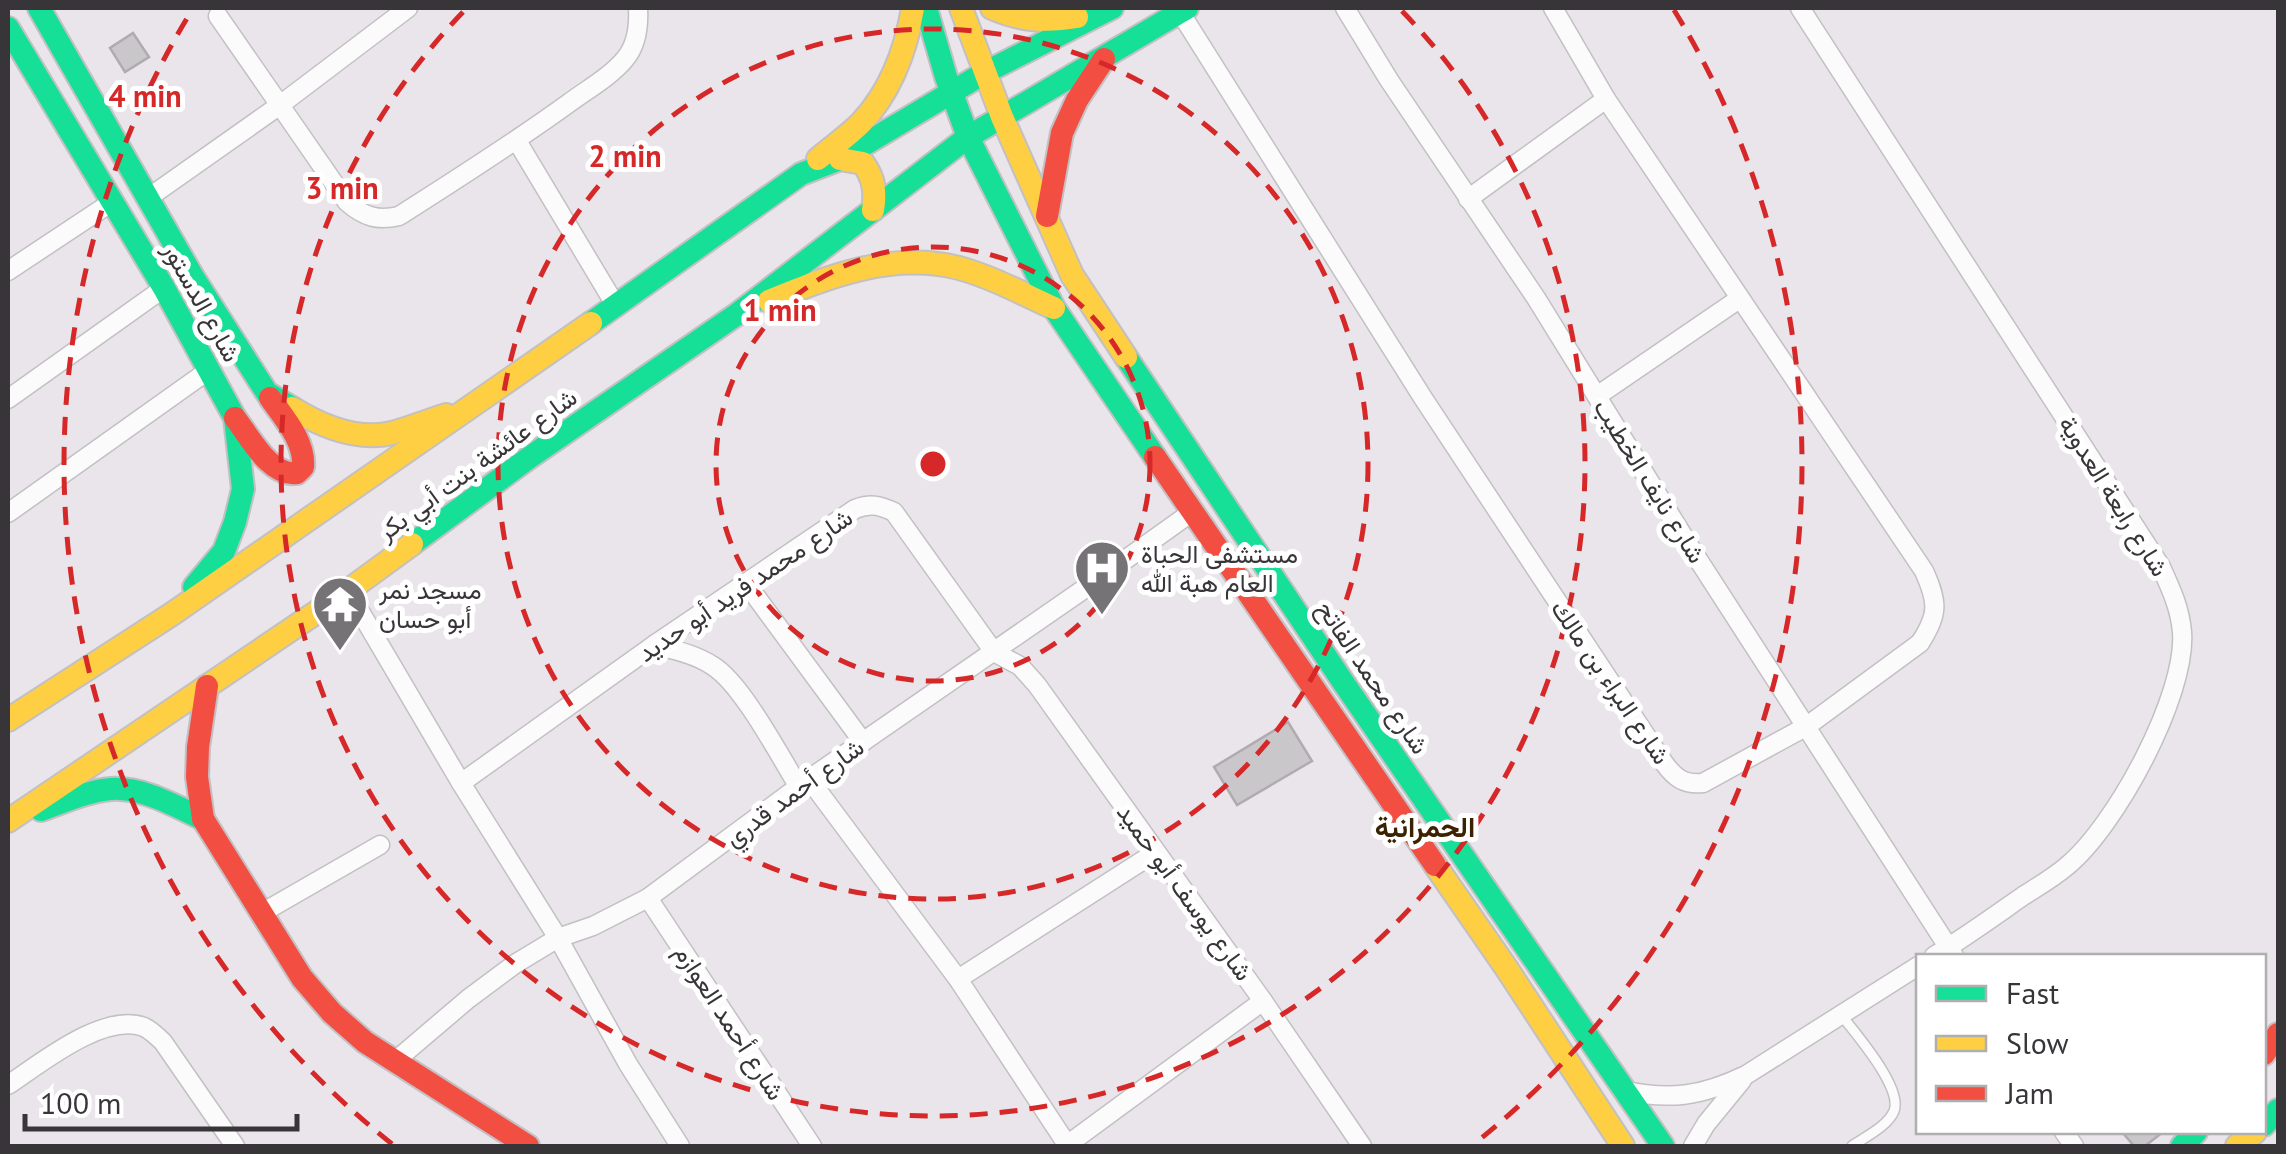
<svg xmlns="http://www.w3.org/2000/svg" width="2286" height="1154" viewBox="0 0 2286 1154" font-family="'PT Sans',Vazirmatn,sans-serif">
  <rect width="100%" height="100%" fill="#e9e5ea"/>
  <!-- building -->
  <g fill="#cac7ca" stroke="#afabaf" stroke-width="2.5">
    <path d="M 133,33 L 149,57 L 125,72 L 110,48 Z"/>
    <path d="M 1288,722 L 1312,761 L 1237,805 L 1214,767 Z"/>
    <path d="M 2122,1132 L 2163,1132 L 2145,1146 L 2134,1146 Z"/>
  </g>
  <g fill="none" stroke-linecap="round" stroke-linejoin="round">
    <!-- lane casing -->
    <g stroke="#c3c0c4" stroke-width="12">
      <path id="lane" d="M 1842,1016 C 1856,1034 1903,1088 1894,1111 C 1888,1126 1865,1137 1852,1146"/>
    </g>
    <!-- street casing -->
    <g stroke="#c3c0c4" stroke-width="21">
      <g id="street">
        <path d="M 1345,8 L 1389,80 L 1536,298 L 1690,547 L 1954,956"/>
        <path d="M 1800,8 L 2161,567 C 2171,589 2180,608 2182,632 C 2187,695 2115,827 2067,866 C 2053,878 2037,887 2023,896 C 1993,917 1964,938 1934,956"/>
        <path d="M 1180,12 L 1423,398 L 1664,763 C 1675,778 1684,785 1703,783 L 1807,726 L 1920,643 C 1939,614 1938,602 1924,571 L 1606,99 L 1553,8"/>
        <path d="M 218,16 L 347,202 C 364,217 378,221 399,216 C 457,179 514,143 569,103 C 588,89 610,77 625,59 C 637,45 639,26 638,8"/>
        <path d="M 517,141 L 616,306"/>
        <path d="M 148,198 L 280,105 L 408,8"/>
        <path d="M 1468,199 L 1606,99"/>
        <path d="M 8,271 L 112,202"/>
        <path d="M 1597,396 L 1739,299"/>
        <path d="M 8,399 L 164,288"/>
        <path d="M 8,513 L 209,370"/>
        <path d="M 746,583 L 863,742"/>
        <path d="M 348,591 L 461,783 L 558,938 L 628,1064 L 680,1146"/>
        <path d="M 654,645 C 674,650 695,654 713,666 C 742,684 779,755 799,787"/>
        <path d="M 809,779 L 958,979 L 1068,1146"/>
        <path d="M 461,783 L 654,645 L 855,509 C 870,503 879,505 894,512 L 994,652 L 1020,666 L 1037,685 L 1263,1001 L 1362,1146"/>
        <path d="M 648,898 L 812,1146"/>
        <path d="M 260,914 L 380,845"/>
        <path d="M 958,979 L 1156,852"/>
        <path d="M 394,1062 L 468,999 L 515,964 L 558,938 L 593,926 L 648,898 L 809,779 L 1097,580 L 1192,512"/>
        <path d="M 8,1085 C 40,1064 103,1012 144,1027 C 152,1031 157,1036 163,1042 L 235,1146"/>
        <path d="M 1622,1090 C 1670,1101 1702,1096 1746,1075 L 1918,966"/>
        <path d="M 2064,1132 L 2074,1146"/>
        <path d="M 1067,1145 L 1263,1001"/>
        <path d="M 1693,1146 L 1706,1124 L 1742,1080"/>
      </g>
    </g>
    <!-- fast casing -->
    <g stroke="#c3c0c4" stroke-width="26">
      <g id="fast">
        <path d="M 39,8 L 193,277 L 267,393 L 292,408"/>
        <path d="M 926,8 L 946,77 L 968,137 L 1054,308 L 1155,457"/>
        <path d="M 8,28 L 164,288 L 235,418 L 243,489 L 235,522 L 224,551 L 194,587"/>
        <path d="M 591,323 L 801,174 L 840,159 L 984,73 L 1112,8"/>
        <path d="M 1126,357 L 1343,682 L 1663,1146"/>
        <path d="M 412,544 L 530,457 L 736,315 L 968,137 L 1187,8"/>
        <path d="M 41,810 C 64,802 87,791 111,789 C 143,787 175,806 203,819"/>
        <path d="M 2264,1125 L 2278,1110"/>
        <path d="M 2182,1146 L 2196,1132"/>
      </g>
    </g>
    <!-- slow casing -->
    <g stroke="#c3c0c4" stroke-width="26">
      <g id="slow">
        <path d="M 961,8 L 1002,117 L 1072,275 L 1126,357"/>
        <path d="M 992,8 C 1021,21 1046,22 1077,17"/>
        <path d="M 818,159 C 832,147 848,136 861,123 C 890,92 906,50 913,8"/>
        <path d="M 840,159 L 863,163 C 874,178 876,192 873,210"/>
        <path d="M 769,301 C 830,276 893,251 959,268 C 992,277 1023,294 1054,308"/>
        <path d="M 292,408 C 321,426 358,441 392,433 C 410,428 428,421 446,415"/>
        <path d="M 8,720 L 172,614 L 591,323"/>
        <path d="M 8,821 L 342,595 L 412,544"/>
        <path d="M 1435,865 L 1507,969 L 1623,1146"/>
        <path d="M 2237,1146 L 2255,1132"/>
      </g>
    </g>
    <!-- jam casing -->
    <g stroke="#c3c0c4" stroke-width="26">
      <g id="jam">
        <path d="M 1047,216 L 1062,133 L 1077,100 L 1104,59"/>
        <path d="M 235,418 C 250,437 270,477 297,473 L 303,467 C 305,441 284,418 270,398"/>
        <path d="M 1155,457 L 1435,865"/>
        <path d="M 207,686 L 198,747 L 197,777 L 203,819 L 302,978 L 332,1013 L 365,1042 L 528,1146"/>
        <path d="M 2264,1054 L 2278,1034"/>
      </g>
    </g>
    <!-- lane -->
    <use href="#lane" stroke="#fcfbfc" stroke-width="9"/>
    <!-- street -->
    <use href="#street" stroke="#fcfbfc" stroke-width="18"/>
    <!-- fast -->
    <use href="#fast" stroke="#16e098" stroke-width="22"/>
    <!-- slow -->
    <use href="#slow" stroke="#ffcf43" stroke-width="22"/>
    <!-- jam -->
    <use href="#jam" stroke="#f24e42" stroke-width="22"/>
  </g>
  <!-- distance rings -->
  <g fill="none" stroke="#d62828" stroke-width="5" stroke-dasharray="18 12">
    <circle cx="933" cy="464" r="217"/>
    <circle cx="933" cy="464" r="435"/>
    <path d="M1402 11A652 652 0 1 1 464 11"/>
    <path d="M392 1144A869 869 0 0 1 192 10M1674 10A869 869 0 0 1 1474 1144"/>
  </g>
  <!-- icons -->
  <defs>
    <g id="hospital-pin" transform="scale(2.875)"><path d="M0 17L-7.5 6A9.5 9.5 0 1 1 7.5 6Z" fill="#767377" stroke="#fff"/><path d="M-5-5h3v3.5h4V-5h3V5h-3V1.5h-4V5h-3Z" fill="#fff"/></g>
    <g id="temple-pin" transform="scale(2.875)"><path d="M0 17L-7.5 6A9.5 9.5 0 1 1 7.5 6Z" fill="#767377" stroke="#fff"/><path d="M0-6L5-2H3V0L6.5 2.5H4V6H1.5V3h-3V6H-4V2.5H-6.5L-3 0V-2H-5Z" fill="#fff"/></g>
  </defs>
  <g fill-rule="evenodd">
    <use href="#hospital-pin" x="1102" y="568"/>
    <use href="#temple-pin" x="340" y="604"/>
  </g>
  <g text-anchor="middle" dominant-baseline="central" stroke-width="10" stroke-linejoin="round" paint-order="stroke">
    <!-- street labels -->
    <g font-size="25" fill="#383539" stroke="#fff">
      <text transform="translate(202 302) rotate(61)">شارع الدستور</text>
      <text transform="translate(477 464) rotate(-36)">شارع عائشة بنت أبي بكر</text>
      <text transform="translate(1650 481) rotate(58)">شارع نايف الخطيب</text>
      <text transform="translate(2114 496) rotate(58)">شارع رابعة العدوية</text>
      <text transform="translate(745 585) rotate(-34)">شارع محمد فريد أبو حديد</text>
      <text transform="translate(1373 677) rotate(56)">شارع محمد الفاتح</text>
      <text transform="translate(1611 682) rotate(56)">شارع البراء بن مالك</text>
      <text transform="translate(794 792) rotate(-36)">شارع أحمد قدري</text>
      <text transform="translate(1185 892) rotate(54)">شارع يوسف أبو حميد</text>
      <text transform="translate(730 1022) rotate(57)">شارع أحمد العوازم</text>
    </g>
    <!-- poi labels -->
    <g font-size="25" fill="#383539" stroke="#fff" text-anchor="start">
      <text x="1141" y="554">مستشفى الحياة<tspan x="1141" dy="29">العام هبة الله</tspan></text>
      <text x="379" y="590">مسجد نمر<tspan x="379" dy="29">أبو حسان</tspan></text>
    </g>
    <!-- neighbourhood labels -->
    <g font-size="28" font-weight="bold" fill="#3b2301" stroke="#fff">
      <text x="1425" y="826">الحمرانية</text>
    </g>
  </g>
  <circle cx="933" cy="464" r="15" fill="#d62828" stroke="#fff" stroke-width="5"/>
  <g font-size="30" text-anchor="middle" font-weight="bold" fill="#d62828" stroke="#fff" stroke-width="10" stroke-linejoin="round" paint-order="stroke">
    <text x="145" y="107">4 min</text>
    <text x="625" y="167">2 min</text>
    <text x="342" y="199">3 min</text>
    <text x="780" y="321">1 min</text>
  </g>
  <!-- border -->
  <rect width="2286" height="1154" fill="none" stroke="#383539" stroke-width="20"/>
  <!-- legend -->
  <rect x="1916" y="954" width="350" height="180" fill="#ffffff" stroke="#afaeb0" stroke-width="2.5"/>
  <rect x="1936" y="986" width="50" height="15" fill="#16e098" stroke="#afaeb0" stroke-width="2.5"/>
  <text x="2006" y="1004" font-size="30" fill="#383539">Fast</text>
  <rect x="1936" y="1036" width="50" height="15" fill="#ffcf43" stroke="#afaeb0" stroke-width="2.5"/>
  <text x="2006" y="1054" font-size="30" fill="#383539">Slow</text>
  <rect x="1936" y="1086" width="50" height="15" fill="#f24e42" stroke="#afaeb0" stroke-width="2.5"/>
  <text x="2006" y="1104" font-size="30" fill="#383539">Jam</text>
  <!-- scale -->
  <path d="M25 1114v15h272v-15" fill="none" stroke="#383539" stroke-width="5"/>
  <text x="40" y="1114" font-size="30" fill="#383539" stroke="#ffffff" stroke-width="8" paint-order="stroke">100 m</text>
</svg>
